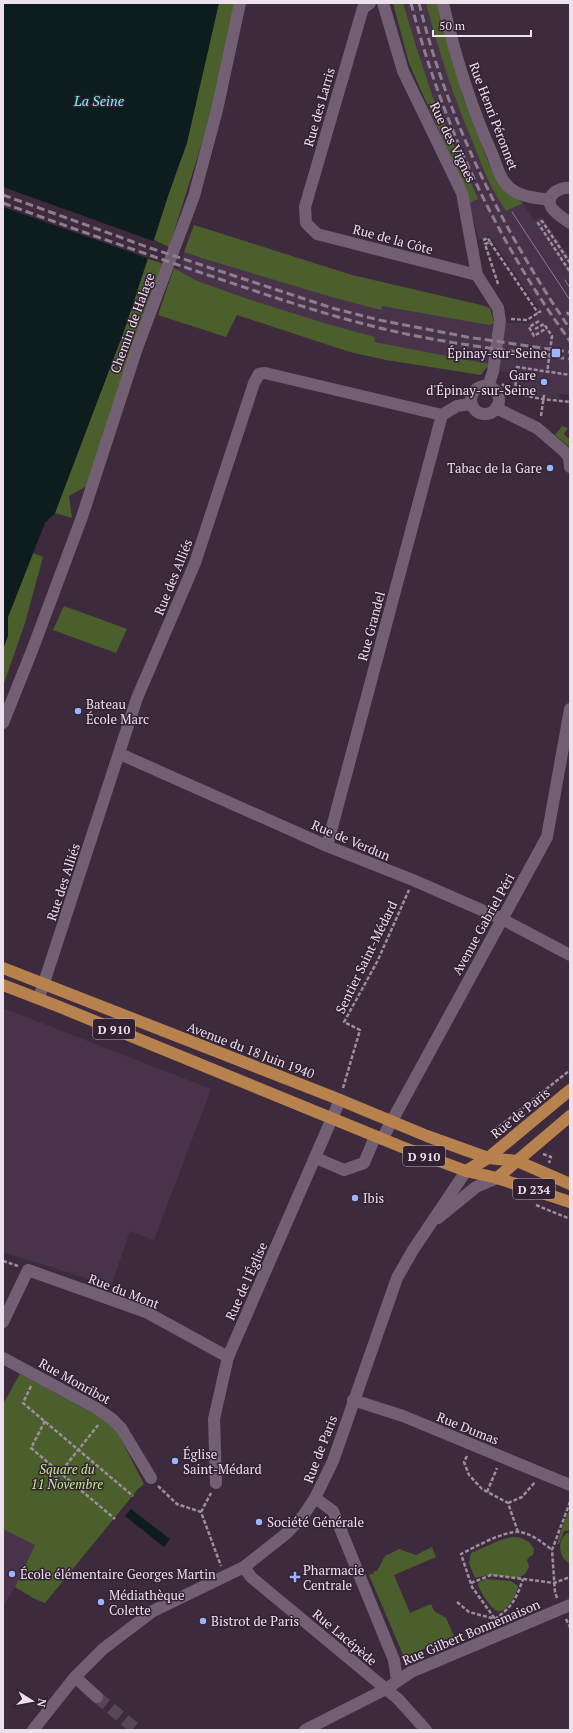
<svg xmlns="http://www.w3.org/2000/svg" width="573" height="1733" viewBox="0 0 573 1733" font-family="'PT Serif',serif">
  <rect width="100%" height="100%" fill="#3d2b3d"/>
  <!-- built -->
  <g fill="#49334a">
    <path d="M 393,3 L 437,3 L 463,97 L 489,164 L 503,188 L 523,203 L 534,221 L 542,217 L 570,258 L 570,395 L 560,394 L 559,399 L 531,395 L 531,390 L 511,387 L 513,373 L 372,347 L 173,284 L 189,238 L 494,323 L 528,323 L 536,318 L 538,307 L 489,235 L 479,240 L 466,190 L 409,63 Z"/>
    <path d="M 3,1008 L 211,1089 L 154,1240 L 130,1231 L 111,1286 L 6,1253 L 3,1254 Z"/>
    <path d="M 3,1529 L 35,1545 L 15,1587 L 3,1606 Z"/>
  </g>
  <!-- green -->
  <g fill="#4b5f2c">
    <path d="M 219,3 L 237,3 L 213,108 L 169,247 L 154,240 L 168,196 Z"/>
    <path d="M 393,3 L 403,3 L 414,40 L 433,98 L 478,199 L 469,203 L 465,190 L 409,63 Z"/>
    <path d="M 426,3 L 437,3 L 463,97 L 489,164 L 503,188 L 523,203 L 506,211 C 491,189 483,169 474,145 C 454,99 439,52 426,3 Z"/>
    <path d="M 194,225 L 352,275 L 481,305 L 490,308 L 494,323 L 489,325 L 382,306 L 381,310 L 335,298 L 205,259 L 184,252 Z"/>
    <path d="M 148,259 L 164,264 L 90,484 L 69,496 L 72,518 L 55,513 L 124,331 Z"/>
    <path d="M 174,268 L 197,281 L 248,299 L 327,324 L 375,337 L 374,342 L 489,364 L 481,375 L 386,360 L 350,352 L 237,315 L 226,337 L 158,315 Z"/>
    <path d="M 562,426 L 568,428 L 564,434 L 570,440 L 570,447 L 555,435 Z"/>
    <path d="M 33,553 L 43,557 L 25,623 L 3,686 L 3,648 L 8,636 L 8,617 Z"/>
    <path d="M 64,606 L 127,629 L 116,653 L 53,630 Z"/>
    <path d="M 20,1374 L 113,1424 L 144,1484 L 138,1489 L 45,1603 L 35,1599 L 15,1587 L 35,1545 L 3,1529 L 3,1404 Z"/>
    <path d="M 570,1509 L 570,1530 L 564,1531 L 559,1544 L 557,1544 L 564,1522 Z"/>
    <path d="M 567,1533 L 570,1533 L 570,1564 C 559,1558 556,1541 567,1533 Z"/>
    <path d="M 512,1537 C 521,1537 530,1540 534,1549 L 533,1555 L 529,1557 L 527,1560 L 529,1567 L 525,1574 L 518,1578 L 488,1575 L 475,1578 L 469,1563 L 471,1553 L 498,1541 Z"/>
    <path d="M 432,1547 L 436,1557 L 394,1575 L 410,1613 L 431,1604 L 434,1611 L 446,1618 L 454,1636 L 404,1657 L 369,1575 L 374,1573 L 374,1571 L 377,1571 L 385,1556 L 399,1549 L 416,1555 Z"/>
    <path d="M 485,1579 L 511,1581 L 518,1586 C 517,1594 507,1613 497,1611 C 491,1609 478,1589 478,1583 Z"/>
  </g>
  <!-- water -->
  <g fill="#0d1d1e">
    <path d="M 3,3 L 219,3 L 187,143 L 168,196 L 124,331 L 55,513 L 45,523 L 8,617 L 8,636 L 3,649 Z"/>
    <path d="M 131,1509 L 170,1539 L 164,1547 L 125,1516 Z"/>
  </g>
  <!-- pier -->
  <path fill="#3d2b3d" d="M 3,187 L 156,242 L 150,259 L 3,207 Z"/>
  <g fill="none" stroke-linecap="round" stroke-linejoin="round">
    <!-- minor-tunnel -->
    <path stroke="#574657" stroke-width="12" stroke-dasharray="12 6" stroke-linecap="butt" d="M 97,1697 L 137,1730"/>
    <!-- path -->
    <g stroke="#9d8e9d" stroke-width="2.5" stroke-dasharray="4 2" stroke-linecap="butt">
      <path d="M 483,240 L 488,238 L 490,242"/>
      <path d="M 570,263 L 542,221 L 538,223 L 570,272"/>
      <path d="M 498,284 L 485,244 L 490,242 L 538,313"/>
      <path d="M 567,312 L 569,315"/>
      <path d="M 511,319 L 527,320 L 541,311"/>
      <path d="M 539,321 L 529,327 L 534,336 L 547,328"/>
      <path d="M 535,329 L 544,324 L 552,336 L 547,373"/>
      <path d="M 502,384 C 521,399 546,399 570,402"/>
      <path d="M 515,392 L 517,367 L 570,375"/>
      <path d="M 541,416 L 544,395"/>
      <path d="M 343,1088 L 360,1030 L 344,1022 L 377,962 L 409,890"/>
      <path d="M 498,1136 L 495,1130 L 570,1070"/>
      <path d="M 543,1154 L 551,1157 L 549,1163"/>
      <path d="M 536,1205 L 570,1219"/>
      <path d="M 3,1261 L 18,1266"/>
      <path d="M 31,1386 L 23,1403 L 133,1496"/>
      <path d="M 45,1421 L 31,1448 L 115,1519"/>
      <path d="M 467,1456 L 464,1462 L 469,1475 L 482,1489 L 508,1503 L 518,1532"/>
      <path d="M 158,1486 L 177,1504 L 201,1512 L 221,1566"/>
      <path d="M 47,1489 L 99,1424"/>
      <path d="M 487,1492 L 497,1468"/>
      <path d="M 508,1503 L 522,1497 L 535,1482"/>
      <path d="M 201,1512 L 211,1493"/>
      <path d="M 471,1583 L 491,1575 L 554,1583 L 570,1577"/>
      <path d="M 557,1598 L 555,1592 L 552,1550 L 570,1502"/>
      <path d="M 457,1602 L 469,1612 L 495,1619 C 513,1606 516,1599 523,1579"/>
      <path d="M 566,1619 L 570,1627"/>
      <path d="M 498,1623 L 472,1587 L 461,1554 C 475,1547 505,1530 520,1532 C 532,1534 542,1542 552,1550"/>
    </g>
    <!-- minor -->
    <g stroke="#735f73" stroke-width="12">
      <path d="M 370,3 L 363,8 L 305,207 L 306,223 L 317,234 L 477,275"/>
      <path d="M 383,3 L 403,71 L 462,193 L 477,275 L 498,308 L 500,321 L 493,372 L 488,386"/>
      <path d="M 443,3 C 455,56 471,107 493,156 C 497,167 501,181 510,188 C 520,197 537,198 550,200"/>
      <path d="M 570,188 C 564,187 560,189 555,192 C 539,205 562,217 570,223"/>
      <circle cx="485" cy="400" r="14"/>
      <path d="M 496,408 L 537,428 L 565,452 L 569,458 L 570,467"/>
      <path d="M 3,723 L 33,648 L 82,517 L 137,348 L 194,196 L 217,110 L 240,3"/>
      <path d="M 120,754 L 327,846 L 413,880 L 502,919 L 570,955"/>
      <path d="M 327,846 L 442,415"/>
      <path d="M 39,998 L 137,698 L 195,563 L 254,383 L 259,374 L 265,373 L 442,415 L 457,406 L 471,404"/>
      <path d="M 382,1139 L 547,837 L 570,709"/>
      <path d="M 316,1158 L 344,1170 L 364,1163 L 375,1137"/>
      <path d="M 438,1218 L 476,1187 L 497,1178"/>
      <path d="M 3,1322 L 28,1270 L 146,1312 L 228,1357"/>
      <path d="M 3,1358 L 96,1408 L 112,1419 L 121,1428 L 151,1478"/>
      <path d="M 353,1400 L 403,1416 L 570,1485"/>
      <path d="M 216,1483 L 214,1419 L 228,1357 L 340,1100"/>
      <path d="M 315,1498 L 333,1511 L 394,1660 L 397,1680"/>
      <path d="M 244,1567 L 251,1577 L 398,1699 L 426,1730"/>
      <path d="M 75,1677 L 97,1697"/>
      <path d="M 33,1730 L 75,1677 L 103,1649 L 153,1611 L 244,1567 L 287,1533 L 303,1516 L 315,1498 L 333,1461 L 397,1278 L 413,1250 L 466,1171"/>
      <path d="M 305,1730 L 386,1689 L 411,1672 L 570,1605"/>
    </g>
    <!-- major -->
    <g stroke="#b7824d" stroke-width="12">
      <path d="M 3,968 L 333,1097 L 427,1136 L 488,1158 L 517,1161 L 570,1184"/>
      <path d="M 3,985 L 60,1007 L 402,1147 L 466,1171 L 497,1178 L 570,1202"/>
      <path d="M 466,1171 L 488,1158 L 570,1090"/>
      <path d="M 497,1178 L 570,1116"/>
    </g>
    <!-- tram -->
    <g stroke="#8d7e8d" stroke-width="1">
      <path d="M 512,212 L 570,300"/>
      <path d="M 565,280 L 570,288"/>
    </g>
    <!-- rail -->
    <g stroke="#8d7e8d" stroke-width="3" stroke-dasharray="8 4" stroke-linecap="butt">
      <path d="M 411,3 C 442,124 496,240 570,341"/>
      <path d="M 419,3 C 448,121 502,229 570,329"/>
      <path d="M 3,195 L 150,248 L 332,308 L 379,320 L 467,337 L 570,352"/>
      <path d="M 3,203 C 71,228 140,252 208,275 C 264,294 319,313 376,327 C 439,343 506,350 570,359"/>
    </g>
  </g>
  <!-- markers -->
  <g fill="#9bb5fd" stroke="#322133" stroke-width="1.5">
    <rect x="551" y="348" width="10" height="10" rx="2"/>
    <circle cx="544" cy="382" r="4"/>
    <circle cx="550" cy="468" r="4"/>
    <circle cx="78" cy="711" r="4"/>
    <circle cx="355" cy="1198" r="4"/>
    <circle cx="175" cy="1461" r="4"/>
    <circle cx="259" cy="1522" r="4"/>
    <circle cx="12" cy="1574" r="4"/>
    <path d="M293 1571h4v4h4v4h-4v4h-4v-4h-4v-4h4z"/>
    <circle cx="101" cy="1602" r="4"/>
    <circle cx="203" cy="1621" r="4"/>
  </g>
  <g text-anchor="middle" dominant-baseline="central" stroke-width="3" stroke-linejoin="round" paint-order="stroke">
    <!-- shield labels -->
    <g fill="#322133" stroke="#b5a7b5" stroke-width="1">
      <rect x="93" y="1019" width="42" height="20" rx="3"/>
      <rect x="403" y="1146" width="42" height="20" rx="3"/>
      <rect x="513" y="1179" width="42" height="20" rx="3"/>
    </g>
    <g font-size="12" font-weight="bold" fill="#ede1ed">
      <text x="114" y="1029">D 910</text>
      <text x="424" y="1156">D 910</text>
      <text x="534" y="1189">D 234</text>
    </g>
    <!-- street labels -->
    <g font-size="13" fill="#ede1ed" stroke="#322133">
      <text transform="translate(319 107) rotate(-74)">Rue des Larris</text>
      <text transform="translate(494 116) rotate(69)">Rue Henri Péronnet</text>
      <text transform="translate(453 142) rotate(64)">Rue des Vignes</text>
      <text transform="translate(393 239) rotate(15)">Rue de la Côte</text>
      <text transform="translate(132 323) rotate(-70)">Chemin de Halage</text>
      <text transform="translate(173 577) rotate(-68)">Rue des Alliés</text>
      <text transform="translate(371 626) rotate(-75)">Rue Grandel</text>
      <text transform="translate(351 840) rotate(23)">Rue de Verdun</text>
      <text transform="translate(63 882) rotate(-72)">Rue des Alliés</text>
      <text transform="translate(483 924) rotate(-61)">Avenue Gabriel Péri</text>
      <text transform="translate(366 957) rotate(-64)">Sentier Saint-Médard</text>
      <text transform="translate(251 1050) rotate(21)">Avenue du 18 Juin 1940</text>
      <text transform="translate(520 1113) rotate(-39)">Rue de Paris</text>
      <text transform="translate(246 1281) rotate(-66)">Rue de l'Église</text>
      <text transform="translate(124 1291) rotate(21)">Rue du Mont</text>
      <text transform="translate(75 1381) rotate(29)">Rue Monribot</text>
      <text transform="translate(468 1428) rotate(22)">Rue Dumas</text>
      <text transform="translate(320 1449) rotate(-69)">Rue de Paris</text>
      <text transform="translate(471 1632) rotate(-23)">Rue Gilbert Bonnemaison</text>
      <text transform="translate(345 1637) rotate(40)">Rue Lacépède</text>
    </g>
    <!-- poi labels -->
    <g font-size="13" fill="#ede1ed" stroke="#322133" text-anchor="start">
      <text x="547" y="353" text-anchor="end">Épinay-sur-Seine</text>
      <text x="536" y="375" text-anchor="end">Gare<tspan x="536" dy="15">d'Épinay-sur-Seine</tspan></text>
      <text x="542" y="468" text-anchor="end">Tabac de la Gare</text>
      <text x="86" y="704">Bateau<tspan x="86" dy="15">École Marc</tspan></text>
      <text x="363" y="1198">Ibis</text>
      <text x="183" y="1454">Église<tspan x="183" dy="15">Saint-Médard</tspan></text>
      <text x="267" y="1522">Société Générale</text>
      <text x="303" y="1570">Pharmacie<tspan x="303" dy="15">Centrale</tspan></text>
      <text x="20" y="1574">École élémentaire Georges Martin</text>
      <text x="109" y="1595">Médiathèque<tspan x="109" dy="15">Colette</tspan></text>
      <text x="211" y="1621">Bistrot de Paris</text>
    </g>
    <!-- park labels -->
    <g font-size="13" font-style="italic" fill="#c4ee86" stroke="#322133">
      <text x="67" y="1469">Square du<tspan x="67" dy="15">11 Novembre</tspan></text>
    </g>
    <!-- water labels -->
    <g font-size="14" font-style="italic" fill="#77f4f9" stroke="#322133">
      <text x="99" y="100">La Seine</text>
    </g>
  </g>
  <!-- border -->
  <rect width="573" height="1733" fill="none" stroke="#ede1ed" stroke-width="8"/>
  <!-- north arrow -->
  <g transform="translate(32 1701) rotate(101)" stroke="#322133" stroke-width="3" paint-order="stroke">
  <path d="M0-3L7 15L0 10L-7 15Z" fill="#ede1ed"/>
  <text y="-6" font-size="11" font-weight="bold" text-anchor="middle" fill="#ede1ed">N</text>
  </g>
  <!-- scale -->
  <path d="M433 30v6h98v-6" fill="none" stroke="#ede1ed" stroke-width="2"/>
  <text x="439" y="30" font-size="12" fill="#ede1ed" stroke="#322133" stroke-width="3" paint-order="stroke">50 m</text>
</svg>
